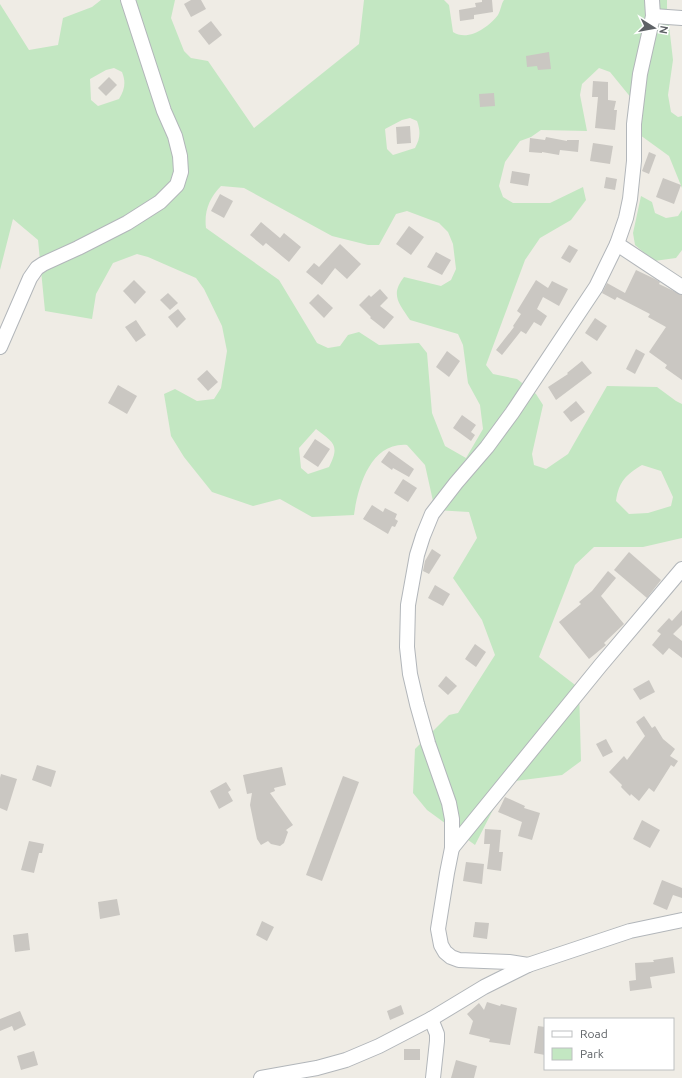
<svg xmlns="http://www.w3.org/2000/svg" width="682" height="1078" viewBox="0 0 682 1078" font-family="Ubuntu,sans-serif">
  <rect width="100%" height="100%" fill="#efece5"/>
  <!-- green -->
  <g fill="#c3e7c2" fill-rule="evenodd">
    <path d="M 101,0 L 175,0 L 171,18 L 184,51 L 191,58 L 208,61 L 254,128 L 359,44 L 364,0 L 444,0 L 449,5 L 453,32 C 468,42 489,27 498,15 C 501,10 501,4 504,0 L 667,0 L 667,8 L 673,60 L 668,95 L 671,112 L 678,117 L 682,116 L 682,188 L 669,156 L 640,135 L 641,110 L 610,72 L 599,68 L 582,84 L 580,95 L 587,131 L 541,130 L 531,137 L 520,141 L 505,162 L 499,186 L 503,197 L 513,203 L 550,203 L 583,187 L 586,200 L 571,220 L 540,238 L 525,260 L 486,365 L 493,374 L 517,379 L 536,394 L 543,405 L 532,454 L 534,465 L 546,469 L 568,454 L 607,386 L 657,387 L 676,401 L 682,404 L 682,538 L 643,547 L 594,547 L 575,565 L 539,657 L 579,688 L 581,761 L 562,775 L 515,781 L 499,798 L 475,845 L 427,810 L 413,793 L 415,749 L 449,715 L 458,713 L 495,655 L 482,620 L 453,578 L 477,538 L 469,512 L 435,510 L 425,465 L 407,445 C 371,442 358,486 354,515 L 312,517 L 280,499 L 253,506 L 212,492 L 184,457 L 171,436 L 164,394 L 175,389 L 197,401 L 214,399 L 221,388 L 227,351 L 222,326 L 204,289 L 196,278 L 148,257 L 137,254 L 113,263 L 96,294 L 92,319 L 45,311 L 38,240 L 13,219 L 0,270 L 0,4 L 29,50 L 58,45 L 63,18 L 92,7 ZM 114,68 L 122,72 C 126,82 125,89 119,99 L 98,106 L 91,100 L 90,79 L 106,70 ZM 410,118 L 417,121 C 421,132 420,139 415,148 L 393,155 L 387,149 L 385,129 L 402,120 ZM 221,186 L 244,188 L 332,236 L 368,245 L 379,245 L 396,214 L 407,211 L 439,223 L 448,232 L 453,244 L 456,269 L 451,280 L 441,286 L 404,277 C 390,295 399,303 410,320 L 458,334 L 463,345 L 468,383 L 480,405 L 483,429 L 466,458 L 445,446 L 432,413 L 427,353 L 419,343 L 379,345 L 359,332 L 348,335 L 340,346 L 328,348 L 317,343 L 279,280 L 206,228 C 204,212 209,198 221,186 ZM 316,429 C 332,442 341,444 329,467 L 308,474 L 301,468 L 299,448 ZM 642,465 L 661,471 L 673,497 L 671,506 L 648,513 L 629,514 L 616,501 C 619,481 626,475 642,465 Z"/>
    <path d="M 641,196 L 652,202 L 655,213 L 666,218 L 678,216 L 682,210 L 682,250 L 676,258 L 654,261 L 635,245 L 633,233 Z"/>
  </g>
  <!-- building -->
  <g fill="#cac7c2">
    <path d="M 191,0 L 201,0 L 206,9 L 191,17 L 184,4 Z"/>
    <path d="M 482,0 L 492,0 L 493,12 L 474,15 L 474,19 L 460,21 L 459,10 L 476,7 L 475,3 L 482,2 Z"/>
    <path d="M 211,21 L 222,35 L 209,45 L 198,31 Z"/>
    <path d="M 549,52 L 551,69 L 538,70 L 537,66 L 527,67 L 526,56 Z"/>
    <path d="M 109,77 L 117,85 L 106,96 L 98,88 Z"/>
    <path d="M 593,81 L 608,82 L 608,100 L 616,101 L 614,110 L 617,110 L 615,130 L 595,128 L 598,97 L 592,97 Z"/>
    <path d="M 494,93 L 495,106 L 480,107 L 479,94 Z"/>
    <path d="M 410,126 L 411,143 L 397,144 L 396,127 Z"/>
    <path d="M 546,137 L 567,141 L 567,140 L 579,140 L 578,152 L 560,150 L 559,155 L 542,152 L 542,153 L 529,152 L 530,138 L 545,140 Z"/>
    <path d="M 593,143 L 613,146 L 610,164 L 590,161 Z"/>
    <path d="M 649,152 L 656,155 L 649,174 L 642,171 Z"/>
    <path d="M 512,171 L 530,174 L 528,186 L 510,183 Z"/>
    <path d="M 606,177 L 617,179 L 615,190 L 604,188 Z"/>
    <path d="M 663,178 L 681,185 L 674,204 L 656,197 Z"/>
    <path d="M 220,194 L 233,201 L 224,218 L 211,211 Z"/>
    <path d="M 261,222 L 280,238 L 284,233 L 301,247 L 289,262 L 266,243 L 263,246 L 250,235 Z"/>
    <path d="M 409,226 L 424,237 L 411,255 L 396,244 Z"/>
    <path d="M 340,244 L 361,264 L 347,279 L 335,268 L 322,285 L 306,272 L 314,263 L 319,267 Z"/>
    <path d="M 569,245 L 578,250 L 570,263 L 561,258 Z"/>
    <path d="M 436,252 L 451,260 L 442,275 L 427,267 Z"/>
    <path d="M 636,270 L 655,279 L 660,282 L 659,284 L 682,295 L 682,380 L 665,368 L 667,365 L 649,352 L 666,327 L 648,317 L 650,314 L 617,297 L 615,300 L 602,293 L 607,283 L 625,293 Z"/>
    <path d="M 134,280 L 146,292 L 135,304 L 123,291 Z"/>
    <path d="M 536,280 L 548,288 L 552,281 L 568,289 L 559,306 L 543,297 L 537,309 L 547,316 L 541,326 L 534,322 L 526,334 L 521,331 L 502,355 L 496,350 L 514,327 L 513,326 L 521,314 L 517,311 Z"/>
    <path d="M 380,289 L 388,298 L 380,306 L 394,317 L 384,329 L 370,318 L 371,317 L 359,305 L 369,295 L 371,297 Z"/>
    <path d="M 168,293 L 178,303 L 170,310 L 160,300 Z"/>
    <path d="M 318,294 L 333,308 L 324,318 L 309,303 Z"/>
    <path d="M 178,309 L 186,319 L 177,328 L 168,317 Z"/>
    <path d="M 595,318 L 607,326 L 597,341 L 585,333 Z"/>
    <path d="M 136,320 L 146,335 L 136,342 L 125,327 Z"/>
    <path d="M 636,349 L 645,354 L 635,374 L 626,369 Z"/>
    <path d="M 447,351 L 460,361 L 449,377 L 436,367 Z"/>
    <path d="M 582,361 L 592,373 L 556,400 L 548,387 L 568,374 L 567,373 Z"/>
    <path d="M 207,370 L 218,382 L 208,391 L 197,379 Z"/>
    <path d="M 118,385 L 137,396 L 127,414 L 108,403 Z"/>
    <path d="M 576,401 L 585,412 L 571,422 L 563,412 Z"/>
    <path d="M 462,415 L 476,425 L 471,432 L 475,435 L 471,441 L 453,428 Z"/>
    <path d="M 315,439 L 330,449 L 318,467 L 303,457 Z"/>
    <path d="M 389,451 L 414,469 L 409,477 L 393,468 L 392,470 L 381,462 Z"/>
    <path d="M 403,479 L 417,488 L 408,502 L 394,493 Z"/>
    <path d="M 372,505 L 383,512 L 385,508 L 397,514 L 395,519 L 398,521 L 395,527 L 392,526 L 388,534 L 363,519 Z"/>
    <path d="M 432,549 L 441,555 L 429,574 L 423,571 L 425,561 Z"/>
    <path d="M 629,552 L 661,580 L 647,598 L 614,570 Z"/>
    <path d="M 608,571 L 616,578 L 601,596 L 624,624 L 604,643 L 606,645 L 589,659 L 559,622 L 581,604 L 579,602 L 592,591 Z"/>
    <path d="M 435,585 L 450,594 L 443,606 L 428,598 Z"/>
    <path d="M 682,610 L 682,625 L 673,634 L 682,641 L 682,658 L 669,648 L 663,655 L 652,645 L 661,634 L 657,631 L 669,618 L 672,621 Z"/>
    <path d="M 475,644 L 486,652 L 476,667 L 465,659 Z"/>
    <path d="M 446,676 L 457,686 L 448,695 L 438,686 Z"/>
    <path d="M 649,680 L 655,692 L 640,700 L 633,689 Z"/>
    <path d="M 644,716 L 652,728 L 655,726 L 663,739 L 675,749 L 670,756 L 678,761 L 674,767 L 671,765 L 654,792 L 649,788 L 639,801 L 631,794 L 630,796 L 621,787 L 622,785 L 609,772 L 624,756 L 627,760 L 645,736 L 636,722 Z"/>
    <path d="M 606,739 L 613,752 L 603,757 L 596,744 Z"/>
    <path d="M 37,765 L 56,771 L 51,787 L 32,780 Z"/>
    <path d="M 282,767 L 286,785 L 274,788 L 275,791 L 270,793 L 293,825 L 286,830 L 288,832 L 284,843 L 280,846 L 271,844 L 268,841 L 261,845 L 257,839 L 250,805 L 252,793 L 247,794 L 243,775 Z"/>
    <path d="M 1,774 L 17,779 L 7,811 L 0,808 L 0,778 Z"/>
    <path d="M 343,776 L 359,782 L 322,881 L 306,875 Z"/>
    <path d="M 226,782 L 231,790 L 228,792 L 233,801 L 219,809 L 210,791 Z"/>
    <path d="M 505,797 L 525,806 L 524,808 L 540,813 L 532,840 L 518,836 L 522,822 L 498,812 Z"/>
    <path d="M 642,820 L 660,830 L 650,848 L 633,839 Z"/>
    <path d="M 485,829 L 501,830 L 499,852 L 503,852 L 501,871 L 487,869 L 490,844 L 484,844 Z"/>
    <path d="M 29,841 L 44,844 L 42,853 L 39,853 L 34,873 L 21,870 Z"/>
    <path d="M 466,862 L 484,864 L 482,884 L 463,881 Z"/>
    <path d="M 662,880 L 682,888 L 682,898 L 673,895 L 667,910 L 653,904 Z"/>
    <path d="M 117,899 L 120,915 L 100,919 L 98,902 Z"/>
    <path d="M 262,921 L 274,927 L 267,941 L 256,935 Z"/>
    <path d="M 475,922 L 489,923 L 487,939 L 473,937 Z"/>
    <path d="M 28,933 L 30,950 L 15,952 L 13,935 Z"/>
    <path d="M 673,957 L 675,973 L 650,977 L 652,988 L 630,991 L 629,981 L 636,980 L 635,963 L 654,962 L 653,960 Z"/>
    <path d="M 487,1002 L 500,1006 L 501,1004 L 517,1008 L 510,1045 L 489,1042 L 490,1039 L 469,1034 L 473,1021 L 467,1014 L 479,1003 L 484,1010 Z"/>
    <path d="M 401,1005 L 404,1014 L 390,1020 L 387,1011 Z"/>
    <path d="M 20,1011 L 26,1025 L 14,1031 L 12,1026 L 0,1031 L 0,1019 Z"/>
    <path d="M 538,1026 L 545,1027 L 545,1055 L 534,1053 Z"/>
    <rect x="404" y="1049" width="16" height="11"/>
    <path d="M 34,1051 L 38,1065 L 21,1070 L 17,1056 Z"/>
    <path d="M 456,1060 L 477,1066 L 474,1078 L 451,1078 Z"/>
  </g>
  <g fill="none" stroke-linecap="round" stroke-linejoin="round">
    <!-- minor casing -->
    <g stroke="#b2b6ba" stroke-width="16">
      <g id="minor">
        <path d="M 653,16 L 682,18"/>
        <path d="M 617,244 L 682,287"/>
        <path d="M 0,347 L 30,278 L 37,268 L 43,264 L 78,248 L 127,223 L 160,202 L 177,185 L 181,172 L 180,156 L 175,136 L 164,111 L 128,0"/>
        <path d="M 452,848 L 600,666 L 682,569"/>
        <path d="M 528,965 L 509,962 L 459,960 L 451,957 L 445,952 L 441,945 L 438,929 L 447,873 L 452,848 L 452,819 L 449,803 L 428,743 L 417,704 L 410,674 L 407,647 L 408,605 L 417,555 L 423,536 L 432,514 L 456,483 L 487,447 L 512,413 L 596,287 L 617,244 L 626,218 L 630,199 L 634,161 L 634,124 L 640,74 L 653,16 L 652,0"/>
        <path d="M 431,1019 L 437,1034 L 437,1041 L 433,1078"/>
        <path d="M 261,1078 L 317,1068 L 346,1060 L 379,1046 L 431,1019 L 484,987 L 528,965 L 630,931 L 682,920"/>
      </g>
    </g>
    <!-- minor -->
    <use href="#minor" stroke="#fff" stroke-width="14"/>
  </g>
  <!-- legend -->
  <rect x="544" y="1018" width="130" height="52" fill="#ffffff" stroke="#bec0c1"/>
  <rect x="552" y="1031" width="20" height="6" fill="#ffffff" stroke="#bec0c1"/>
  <text x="580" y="1038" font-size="12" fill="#5d6165">Road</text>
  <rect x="552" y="1048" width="20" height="12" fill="#c3e7c2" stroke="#bec0c1"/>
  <text x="580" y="1058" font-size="12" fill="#5d6165">Park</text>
  <!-- north arrow -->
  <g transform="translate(654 28) rotate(101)" stroke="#ffffff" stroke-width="3" paint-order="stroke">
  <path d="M0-3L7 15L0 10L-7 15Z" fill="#5d6165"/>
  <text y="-6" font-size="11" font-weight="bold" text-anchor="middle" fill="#5d6165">N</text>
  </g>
</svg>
